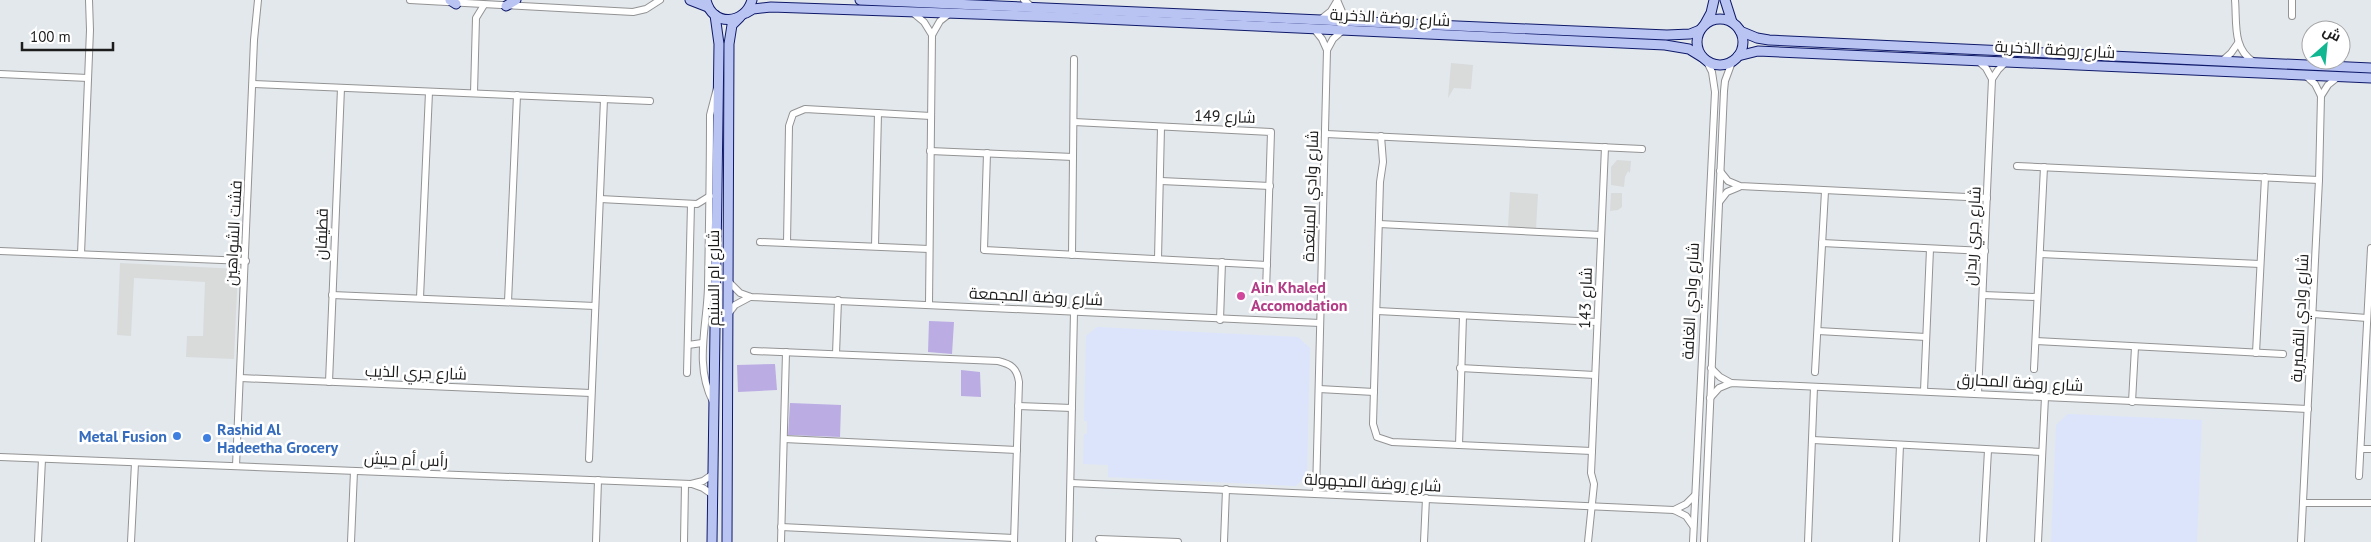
<svg xmlns="http://www.w3.org/2000/svg" width="2371" height="542" viewBox="0 0 2371 542" font-family="'PT Sans',Cairo,sans-serif">
  <rect width="100%" height="100%" fill="#e3e8ed"/>
  <!-- residential -->
  <g fill="#d9dada">
    <path d="M 1451,63 L 1473,65 L 1471,89 L 1454,88 L 1448,98 Z"/>
    <path d="M 1617,160 L 1631,161 L 1630,173 L 1628,171 L 1625,177 L 1624,187 L 1611,185 L 1611,167 Z"/>
    <path d="M 1510,192 L 1538,194 L 1536,229 L 1508,227 Z"/>
    <path d="M 1611,193 L 1622,193 L 1622,207 L 1618,210 L 1610,211 Z"/>
    <path d="M 120,263 L 238,269 L 234,359 L 186,357 L 187,336 L 203,336 L 205,282 L 134,278 L 131,336 L 117,335 Z"/>
  </g>
  <!-- education -->
  <g fill="#dce4fc">
    <path d="M 1097,327 L 1298,337 L 1310,348 L 1307,475 L 1296,486 L 1108,477 L 1108,465 L 1083,464 L 1084,434 L 1087,434 L 1087,421 L 1084,421 L 1086,336 Z"/>
    <path d="M 2068,414 L 2202,420 L 2197,542 L 2051,542 L 2056,425 Z"/>
  </g>
  <!-- grass -->
  <g fill="#bbace3">
    <path d="M 929,321 L 954,322 L 952,354 L 928,352 Z"/>
    <path d="M 775,364 L 777,390 L 738,392 L 737,365 Z"/>
    <path d="M 961,370 L 980,372 L 981,397 L 961,396 Z"/>
    <path d="M 790,403 L 841,405 L 840,437 L 788,435 Z"/>
  </g>
  <g fill="none" stroke-linecap="round" stroke-linejoin="round">
    <!-- street casing -->
    <g stroke="#939393" stroke-width="8">
      <g id="street">
        <path d="M 410,0 L 633,12 L 646,9 L 660,0"/>
        <path d="M 1024,0 L 1033,8"/>
        <path d="M 1337,0 L 1343,14 L 1354,20"/>
        <path d="M 2235,0 C 2237,22 2232,49 2254,62"/>
        <path d="M 2292,0 L 2292,16"/>
        <path d="M 912,12 L 924,22 L 932,35"/>
        <path d="M 1321,19 L 1331,11 L 1337,1"/>
        <path d="M 1314,29 L 1322,39 L 1327,50 L 1316,493"/>
        <path d="M 1327,50 L 1333,39 L 1343,30"/>
        <path d="M 1978,61 L 1986,68 L 1992,79"/>
        <path d="M 2222,61 L 2231,53 L 2238,43"/>
        <path d="M 0,74 L 88,78"/>
        <path d="M 253,84 L 650,101"/>
        <path d="M 474,93 L 476,18 L 484,5"/>
        <path d="M 2321,96 L 2328,85 L 2338,77"/>
        <path d="M 1074,122 L 1271,132 L 1266,292"/>
        <path d="M 1326,134 L 1642,149"/>
        <path d="M 1381,136 L 1383,162 L 1380,182 L 1373,424 L 1377,437 L 1392,442 L 1592,451"/>
        <path d="M 930,151 L 1073,157"/>
        <path d="M 987,153 L 984,250 L 1267,265"/>
        <path d="M 2017,166 L 2319,180"/>
        <path d="M 1720,171 L 1728,181 L 1740,186 L 1987,198"/>
        <path d="M 1161,181 L 1270,186"/>
        <path d="M 600,199 L 697,204 L 710,196"/>
        <path d="M 1720,201 L 1727,192 L 1739,187"/>
        <path d="M 1379,224 L 1601,235"/>
        <path d="M 760,242 L 929,249"/>
        <path d="M 787,243 L 789,126 L 793,114 L 805,109 L 931,116"/>
        <path d="M 1822,243 L 1985,251"/>
        <path d="M 875,246 L 878,113"/>
        <path d="M 0,251 L 246,261"/>
        <path d="M 81,254 L 90,30 L 89,0"/>
        <path d="M 2040,254 L 2260,264"/>
        <path d="M 1072,255 L 1074,59"/>
        <path d="M 1158,259 L 1161,127"/>
        <path d="M 728,281 L 740,293 L 751,297 L 1320,323"/>
        <path d="M 332,295 L 595,306"/>
        <path d="M 1983,295 L 2037,297"/>
        <path d="M 420,298 L 429,92"/>
        <path d="M 508,302 L 517,95"/>
        <path d="M 929,304 L 932,35 L 940,21 L 949,14"/>
        <path d="M 1377,311 L 1597,322"/>
        <path d="M 729,313 L 735,305 L 750,297"/>
        <path d="M 2313,314 L 2367,318"/>
        <path d="M 1220,320 L 1222,262"/>
        <path d="M 1818,331 L 1926,337"/>
        <path d="M 2036,341 L 2283,354"/>
        <path d="M 688,345 L 702,343"/>
        <path d="M 754,351 L 998,361 C 1011,364 1017,368 1019,382 L 1014,542"/>
        <path d="M 2256,353 L 2265,177"/>
        <path d="M 836,354 L 838,300"/>
        <path d="M 1460,368 L 1595,375"/>
        <path d="M 1711,368 L 1720,377 L 1731,383"/>
        <path d="M 2034,369 L 2044,167"/>
        <path d="M 1815,372 L 1825,191"/>
        <path d="M 687,373 L 691,204"/>
        <path d="M 240,378 L 591,393"/>
        <path d="M 329,382 L 341,88"/>
        <path d="M 1319,389 L 1374,392"/>
        <path d="M 1924,391 L 1930,249"/>
        <path d="M 1978,394 L 1992,79 L 1998,70 L 2006,62"/>
        <path d="M 1710,398 L 1719,388 L 1731,383 L 2308,409"/>
        <path d="M 713,402 C 694,364 707,327 708,287 C 709,229 710,172 710,115 L 717,88"/>
        <path d="M 2132,402 L 2135,347"/>
        <path d="M 1018,406 L 1072,408"/>
        <path d="M 784,439 L 1017,450"/>
        <path d="M 1813,440 L 2042,452"/>
        <path d="M 1459,445 L 1463,316"/>
        <path d="M 2361,449 L 2371,449"/>
        <path d="M 0,457 L 691,484 L 703,481 L 713,474"/>
        <path d="M 589,459 L 604,99"/>
        <path d="M 236,466 L 254,40 L 258,0"/>
        <path d="M 2359,476 L 2371,248"/>
        <path d="M 1071,483 L 1674,510 L 1686,516 L 1693,526"/>
        <path d="M 692,484 L 703,488 L 713,495"/>
        <path d="M 2303,503 L 2371,503"/>
        <path d="M 1674,510 L 1686,504 L 1695,495"/>
        <path d="M 781,527 L 1014,538"/>
        <path d="M 1099,539 L 1178,542"/>
        <path d="M 38,542 L 42,459"/>
        <path d="M 131,542 L 135,463"/>
        <path d="M 351,542 L 354,471"/>
        <path d="M 596,542 L 598,480"/>
        <path d="M 684,542 L 685,484"/>
        <path d="M 781,542 L 786,352"/>
        <path d="M 1069,542 L 1074,312"/>
        <path d="M 1224,542 L 1226,489"/>
        <path d="M 1424,542 L 1426,498"/>
        <path d="M 1588,542 L 1594,484 L 1591,473 L 1592,451 L 1605,147"/>
        <path d="M 1693,542 L 1715,92 L 1712,72 L 1707,62"/>
        <path d="M 1704,542 L 1724,91 L 1725,81 L 1732,62"/>
        <path d="M 1808,542 L 1814,387"/>
        <path d="M 1896,542 L 1900,445"/>
        <path d="M 1983,542 L 1988,450"/>
        <path d="M 2038,542 L 2045,397"/>
        <path d="M 2301,542 L 2319,180 L 2321,96 L 2315,84 L 2305,75"/>
      </g>
    </g>
    <!-- secondary casing -->
    <g stroke="#0e1969" stroke-width="11">
      <g id="secondary">
        <path d="M 450,0 L 456,4"/>
        <path d="M 690,0 L 708,7"/>
        <path d="M 706,0 C 712,27 745,25 752,0"/>
        <path d="M 860,0 L 1667,35 L 1690,34 L 1700,30"/>
        <path d="M 1725,0 L 1732,22"/>
        <path d="M 506,6 L 516,0"/>
        <path d="M 746,13 L 753,9 L 771,7 L 1060,17 L 1665,45 L 1689,49 L 1702,57"/>
        <circle cx="1720" cy="42" r="23"/>
        <path d="M 1705,24 L 1711,13 L 1714,0"/>
        <path d="M 1740,31 L 1757,38 L 1769,40 L 2371,68"/>
        <path d="M 1738,56 L 1758,51 L 2371,78"/>
        <path d="M 712,542 L 719,44 L 715,15"/>
        <path d="M 727,542 L 729,44 L 732,25 L 740,17"/>
      </g>
    </g>
    <!-- street -->
    <use href="#street" stroke="#fff" stroke-width="6"/>
    <!-- secondary -->
    <use href="#secondary" stroke="#bac4f3" stroke-width="9"/>
  </g>
  <!-- markers -->
  <circle fill="#d1479c" stroke="#fff" stroke-width="2" cx="1241" cy="296" r="5"/>
  <g fill="#3f7fe0" stroke="#fff" stroke-width="2">
    <circle cx="177" cy="436" r="5"/>
    <circle cx="207" cy="438" r="5"/>
  </g>
  <g text-anchor="middle" dominant-baseline="central" stroke-width="5" stroke-linejoin="round" paint-order="stroke">
    <!-- street labels -->
    <g font-size="16" fill="#1c1c1c" stroke="#fff">
      <text transform="translate(1390 17) rotate(3)">شارع روضة الذخرية</text>
      <text transform="translate(2055 49) rotate(3)">شارع روضة الذخرية</text>
      <text transform="translate(1225 116) rotate(2)">شارع 149</text>
      <text transform="translate(1310 196) rotate(-88)">شارع وادي المبتعدة</text>
      <text transform="translate(233 233) rotate(-87)">فشت الشواهين</text>
      <text transform="translate(321 234) rotate(-88)">قطيفان</text>
      <text transform="translate(1972 236) rotate(-87)">شارع جري ربدان</text>
      <text transform="translate(713 278) rotate(-90)">شارع ام السنيم</text>
      <text transform="translate(1036 296) rotate(3)">شارع روضة المجمعة</text>
      <text transform="translate(1585 298) rotate(-88)">شارع 143</text>
      <text transform="translate(1690 301) rotate(-87)">شارع وادي الغافة</text>
      <text transform="translate(2299 318) rotate(-87)">شارع وادي القميرية</text>
      <text transform="translate(416 372) rotate(2)">شارع جري الذيب</text>
      <text transform="translate(2020 382) rotate(3)">شارع روضة المحارق</text>
      <text transform="translate(406 459) rotate(2)">رأس أم حيش</text>
      <text transform="translate(1373 482) rotate(3)">شارع روضة المجهولة</text>
    </g>
    <!-- hotel labels -->
    <g font-size="16" font-weight="bold" fill="#b23c85" stroke="#fff" text-anchor="start">
      <text x="1251" y="287">Ain Khaled<tspan x="1251" dy="18">Accomodation</tspan></text>
    </g>
    <!-- shop labels -->
    <g font-size="16" font-weight="bold" fill="#366cbe" stroke="#fff" text-anchor="start">
      <text x="217" y="429">Rashid Al<tspan x="217" dy="18">Hadeetha Grocery</tspan></text>
      <text x="167" y="436" text-anchor="end">Metal Fusion</text>
    </g>
  </g>
  <!-- north arrow -->
  <g transform="translate(2326 45) rotate(27)"><circle r="24" fill="#ffffff" stroke="#a4a4a4"/>
  <path d="M0-4L9 19L0 12L-9 19Z" fill="#11b791"/>
  <text y="-8" font-size="14" font-weight="bold" text-anchor="middle" fill="#1c1c1c">ش</text>
  </g>
  <!-- scale -->
  <path d="M22 42v8h91v-8" fill="none" stroke="#1c1c1c" stroke-width="2.5"/>
  <text x="30" y="42" font-size="15" fill="#1c1c1c" stroke="#ffffff" stroke-width="4" paint-order="stroke">100 m</text>
</svg>
